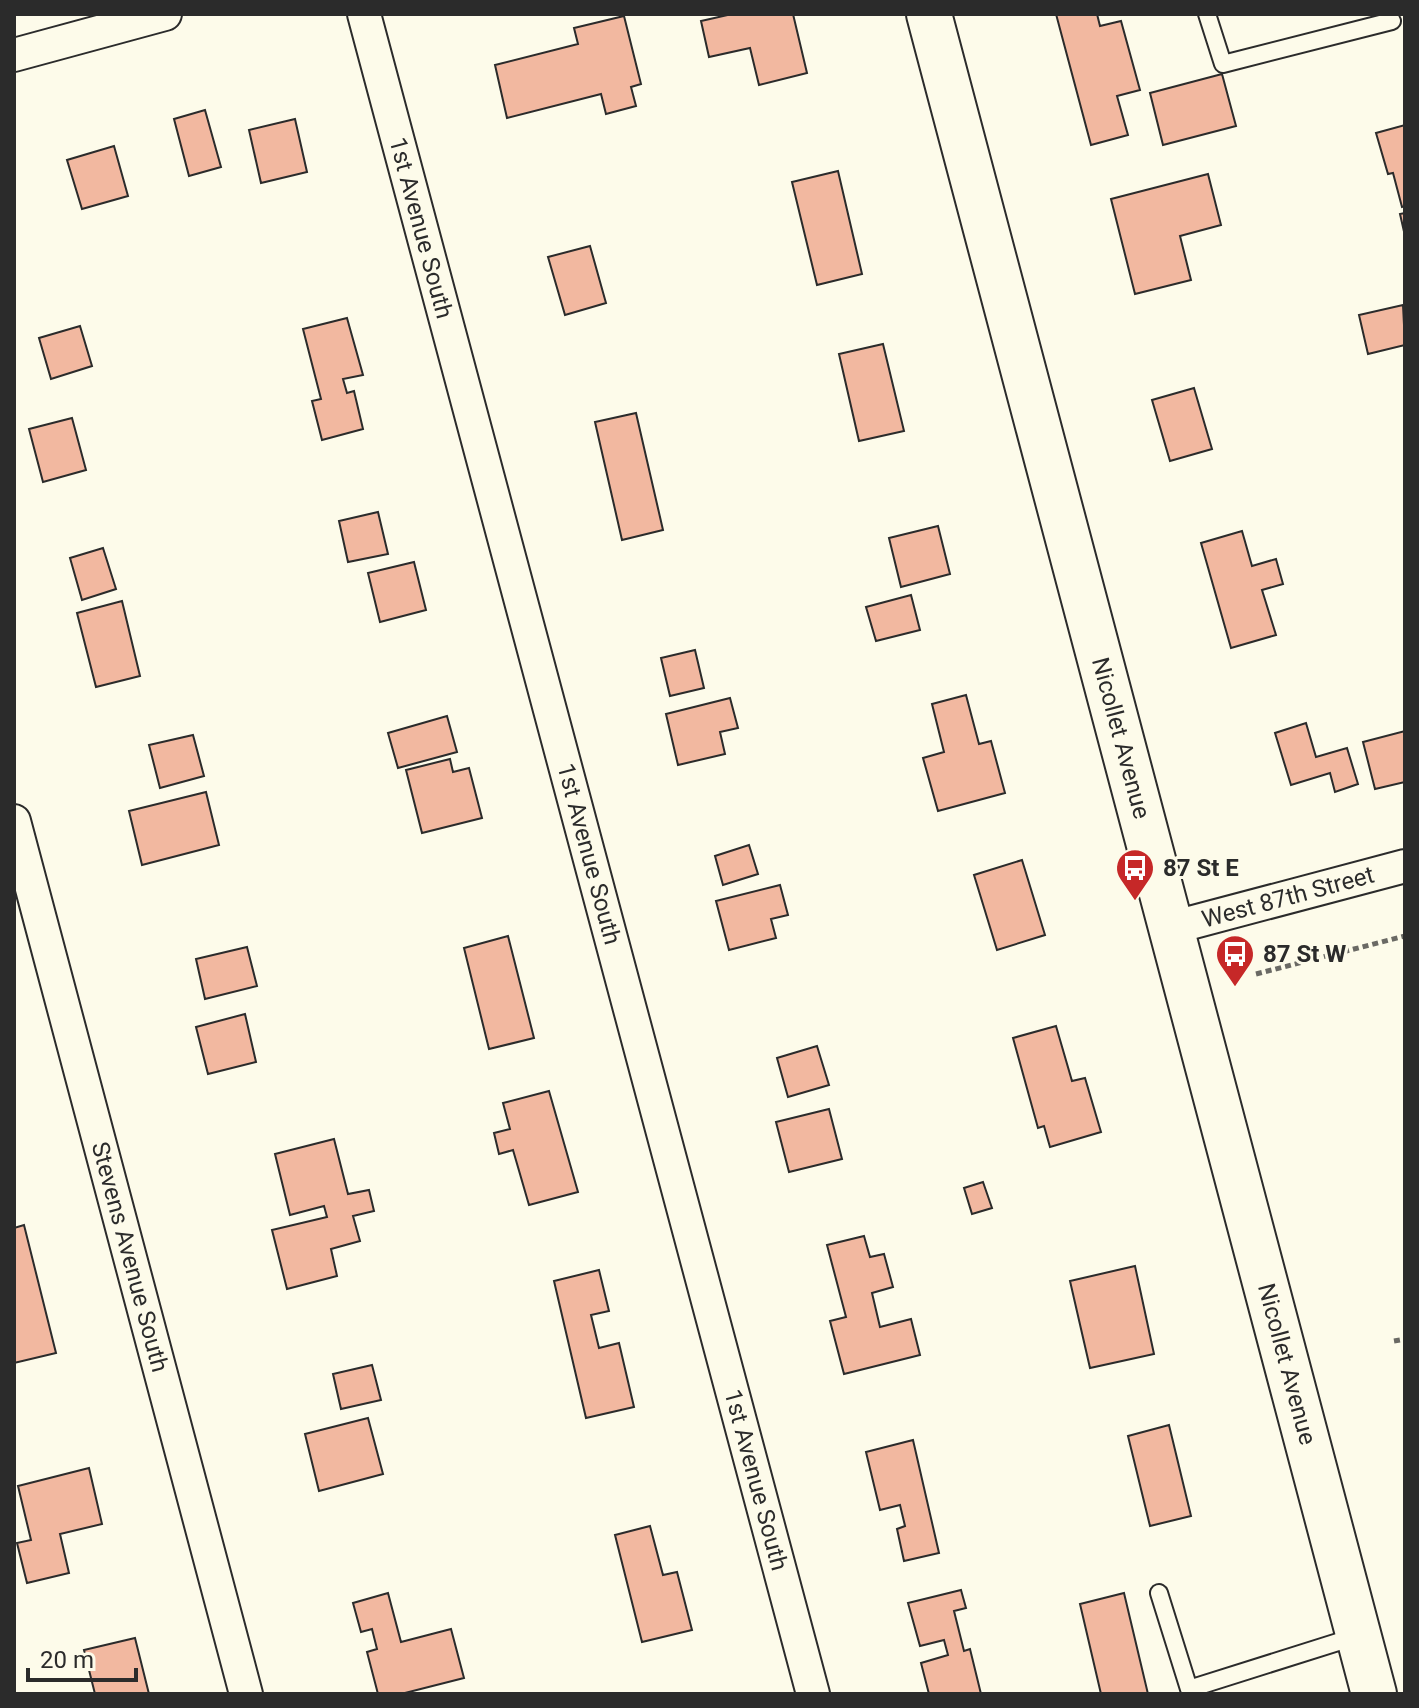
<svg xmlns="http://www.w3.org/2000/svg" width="1419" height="1708" viewBox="0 0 1419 1708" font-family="Roboto,sans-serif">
  <rect width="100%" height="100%" fill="#fdfbea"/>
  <!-- building -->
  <g fill="#f2b8a0" stroke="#2b2b2b" stroke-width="2">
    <path d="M 732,14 L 793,14 L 807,73 L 759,85 L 750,48 L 709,57 L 701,21 Z"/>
    <path d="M 1056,14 L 1097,14 L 1100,26 L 1121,21 L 1140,90 L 1117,96 L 1128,135 L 1091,145 Z"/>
    <path d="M 624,16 L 641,84 L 631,87 L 636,106 L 606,114 L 601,94 L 507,118 L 495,65 L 578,44 L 574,28 Z"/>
    <path d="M 1222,74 L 1236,126 L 1163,145 L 1150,93 Z"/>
    <path d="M 205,110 L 221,167 L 189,176 L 174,119 Z"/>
    <path d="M 295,119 L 307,172 L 261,183 L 249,130 Z"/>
    <path d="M 1405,125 L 1405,206 L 1402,207 L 1393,173 L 1388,174 L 1376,133 Z"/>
    <path d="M 114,146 L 128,196 L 82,209 L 67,160 Z"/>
    <path d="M 838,171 L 862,274 L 817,285 L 792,182 Z"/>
    <path d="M 1208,174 L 1221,225 L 1180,236 L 1191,280 L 1135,294 L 1111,199 Z"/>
    <path d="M 1405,213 L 1405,236 L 1400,214 Z"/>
    <path d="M 590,246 L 606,303 L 565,315 L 548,257 Z"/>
    <path d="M 1403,305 L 1405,345 L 1368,354 L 1359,315 Z"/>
    <path d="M 347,318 L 363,375 L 343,379 L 347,393 L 354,391 L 363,429 L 322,440 L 312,401 L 321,399 L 303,329 Z"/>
    <path d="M 80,326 L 92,366 L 51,379 L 39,338 Z"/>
    <path d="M 883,344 L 904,431 L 859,441 L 839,354 Z"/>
    <path d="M 1194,388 L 1212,449 L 1170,461 L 1152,400 Z"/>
    <path d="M 636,413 L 663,530 L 622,540 L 595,422 Z"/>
    <path d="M 72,418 L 86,470 L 43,482 L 29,429 Z"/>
    <path d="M 378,512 L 388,554 L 348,562 L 339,521 Z"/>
    <path d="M 938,526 L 950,574 L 901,587 L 889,538 Z"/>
    <path d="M 1242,531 L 1252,566 L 1276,559 L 1283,584 L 1262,590 L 1276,635 L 1231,648 L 1201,543 Z"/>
    <path d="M 103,548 L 116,589 L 82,600 L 70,558 Z"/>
    <path d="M 414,562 L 426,610 L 380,622 L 368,573 Z"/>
    <path d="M 911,595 L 920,630 L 876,641 L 866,607 Z"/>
    <path d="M 122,601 L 140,676 L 96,687 L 77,613 Z"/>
    <path d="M 695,650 L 704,688 L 670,696 L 661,658 Z"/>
    <path d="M 966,695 L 979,744 L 991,741 L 1005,793 L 938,811 L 923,758 L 944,752 L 932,704 Z"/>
    <path d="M 730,698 L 738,728 L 720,732 L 725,754 L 678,765 L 666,714 Z"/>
    <path d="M 447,716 L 457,752 L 398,768 L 388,733 Z"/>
    <path d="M 1306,723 L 1316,757 L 1347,748 L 1358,784 L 1335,792 L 1330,773 L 1291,785 L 1275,733 Z"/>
    <path d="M 1405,731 L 1405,782 L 1375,789 L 1363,742 Z"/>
    <path d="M 193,735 L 204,776 L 160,788 L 149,745 Z"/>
    <path d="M 450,759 L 453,772 L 469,768 L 482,818 L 422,833 L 406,770 Z"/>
    <path d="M 206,792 L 219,845 L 142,865 L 129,811 Z"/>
    <path d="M 749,845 L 758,874 L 723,885 L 715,856 Z"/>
    <path d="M 1022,860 L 1045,935 L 997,950 L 974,875 Z"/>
    <path d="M 780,885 L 788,915 L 771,919 L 776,938 L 729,950 L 716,901 Z"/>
    <path d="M 508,936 L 534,1038 L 489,1049 L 464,948 Z"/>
    <path d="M 247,947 L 257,986 L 205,999 L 196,959 Z"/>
    <path d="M 245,1014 L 256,1062 L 208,1074 L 196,1027 Z"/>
    <path d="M 1056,1026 L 1072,1081 L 1085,1078 L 1101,1132 L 1050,1147 L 1044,1126 L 1038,1128 L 1013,1038 Z"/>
    <path d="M 817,1046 L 829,1085 L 788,1097 L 777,1058 Z"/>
    <path d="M 549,1091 L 578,1192 L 529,1205 L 513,1150 L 499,1154 L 494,1133 L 510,1129 L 503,1103 Z"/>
    <path d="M 829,1109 L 842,1159 L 789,1172 L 776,1122 Z"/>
    <path d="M 334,1139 L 348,1194 L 369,1190 L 374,1211 L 353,1216 L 360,1241 L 331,1249 L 337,1276 L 287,1289 L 272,1230 L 327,1217 L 324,1206 L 290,1215 L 275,1154 Z"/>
    <path d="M 983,1182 L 992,1208 L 972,1214 L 964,1188 Z"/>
    <path d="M 24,1225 L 56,1353 L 14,1363 L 14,1228 Z"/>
    <path d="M 864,1236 L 870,1257 L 884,1254 L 893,1287 L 872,1293 L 880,1327 L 911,1319 L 920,1355 L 844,1374 L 830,1321 L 846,1317 L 827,1245 Z"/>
    <path d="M 1135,1266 L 1154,1354 L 1090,1368 L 1070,1281 Z"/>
    <path d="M 599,1270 L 609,1311 L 591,1315 L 599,1348 L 619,1343 L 634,1407 L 586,1418 L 554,1281 Z"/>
    <path d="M 372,1365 L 381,1400 L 341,1409 L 333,1374 Z"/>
    <path d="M 368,1418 L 383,1474 L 319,1491 L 305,1434 Z"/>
    <path d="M 1169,1425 L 1191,1516 L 1150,1526 L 1128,1436 Z"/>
    <path d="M 913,1440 L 939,1553 L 904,1561 L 897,1529 L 905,1526 L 900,1505 L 880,1510 L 866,1452 Z"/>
    <path d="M 89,1468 L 102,1524 L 60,1534 L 69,1573 L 27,1583 L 17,1543 L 31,1540 L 18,1486 Z"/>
    <path d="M 650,1526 L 663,1575 L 677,1572 L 692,1630 L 642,1642 L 615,1535 Z"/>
    <path d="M 961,1590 L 966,1608 L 954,1611 L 964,1651 L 970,1649 L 981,1694 L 929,1694 L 921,1663 L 948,1655 L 944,1640 L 920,1646 L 908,1603 Z"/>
    <path d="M 388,1593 L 401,1642 L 451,1629 L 464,1678 L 401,1694 L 378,1694 L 367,1652 L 377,1649 L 372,1629 L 361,1632 L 353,1603 Z"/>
    <path d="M 1124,1593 L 1148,1694 L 1101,1694 L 1080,1604 Z"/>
    <path d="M 135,1638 L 149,1694 L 95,1694 L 84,1650 Z"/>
  </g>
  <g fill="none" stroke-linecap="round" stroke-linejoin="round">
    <!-- lane casing -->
    <g stroke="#2b2b2b" stroke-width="20">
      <g id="lane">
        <path d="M 1207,14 L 1223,64 L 1392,21"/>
        <path d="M 1159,1593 L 1189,1689 L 1357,1636"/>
      </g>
    </g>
    <!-- street casing -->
    <g stroke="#2b2b2b" stroke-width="36">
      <g id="street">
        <path d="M 364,14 L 813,1694"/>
        <path d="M 14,55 L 165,14"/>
        <path d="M 14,821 L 246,1694"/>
        <path d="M 1171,928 L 1405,866"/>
      </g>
    </g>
    <!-- secondary casing -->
    <g stroke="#2b2b2b" stroke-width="48">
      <path id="secondary" d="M 929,14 L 1374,1694"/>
    </g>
    <!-- path -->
    <g stroke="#6a6964" stroke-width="5" stroke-dasharray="6 4" stroke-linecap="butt">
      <path d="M 1256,974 L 1405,936"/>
      <path d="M 1394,1341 L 1405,1339"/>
    </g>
    <!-- lane -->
    <use href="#lane" stroke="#fdfbea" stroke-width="16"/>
    <!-- street -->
    <use href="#street" stroke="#fdfbea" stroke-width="32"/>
    <!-- secondary -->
    <use href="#secondary" stroke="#fdfbea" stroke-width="44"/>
  </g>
  <!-- icons -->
  <defs>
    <g id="bus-pin" transform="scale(2)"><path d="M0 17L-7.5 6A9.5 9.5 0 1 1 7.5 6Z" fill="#c62828" stroke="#fdfbea"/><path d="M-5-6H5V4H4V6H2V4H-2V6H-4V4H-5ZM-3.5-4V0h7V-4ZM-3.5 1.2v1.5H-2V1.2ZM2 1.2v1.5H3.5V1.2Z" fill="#fff"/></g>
  </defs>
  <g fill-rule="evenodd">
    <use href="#bus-pin" x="1135" y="868"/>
    <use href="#bus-pin" x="1235" y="954"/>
  </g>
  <g text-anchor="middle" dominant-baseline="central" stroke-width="6" stroke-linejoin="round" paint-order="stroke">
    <!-- street labels -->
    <g font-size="24" fill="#2b2b2b" stroke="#fdfbea">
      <text transform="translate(421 228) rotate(75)">1st Avenue South</text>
      <text transform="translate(1121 738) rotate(75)">Nicollet Avenue</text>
      <text transform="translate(589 854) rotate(75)">1st Avenue South</text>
      <text transform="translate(1288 897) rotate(-15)">West 87th Street</text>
      <text transform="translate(130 1257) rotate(75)">Stevens Avenue South</text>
      <text transform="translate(1287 1364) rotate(75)">Nicollet Avenue</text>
      <text transform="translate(756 1480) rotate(75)">1st Avenue South</text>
    </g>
    <!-- poi labels -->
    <g font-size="24" font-weight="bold" fill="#2b2b2b" stroke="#fdfbea" text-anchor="start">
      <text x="1163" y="868">87 St E</text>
      <text x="1263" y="954">87 St W</text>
    </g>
  </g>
  <!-- border -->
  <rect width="1419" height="1708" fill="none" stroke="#2b2b2b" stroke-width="32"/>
  <!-- scale -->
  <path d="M28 1668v12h108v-12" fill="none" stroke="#2b2b2b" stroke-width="4"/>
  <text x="40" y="1668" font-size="24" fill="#2b2b2b" stroke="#fdfbea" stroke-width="6" paint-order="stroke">20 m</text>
</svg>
